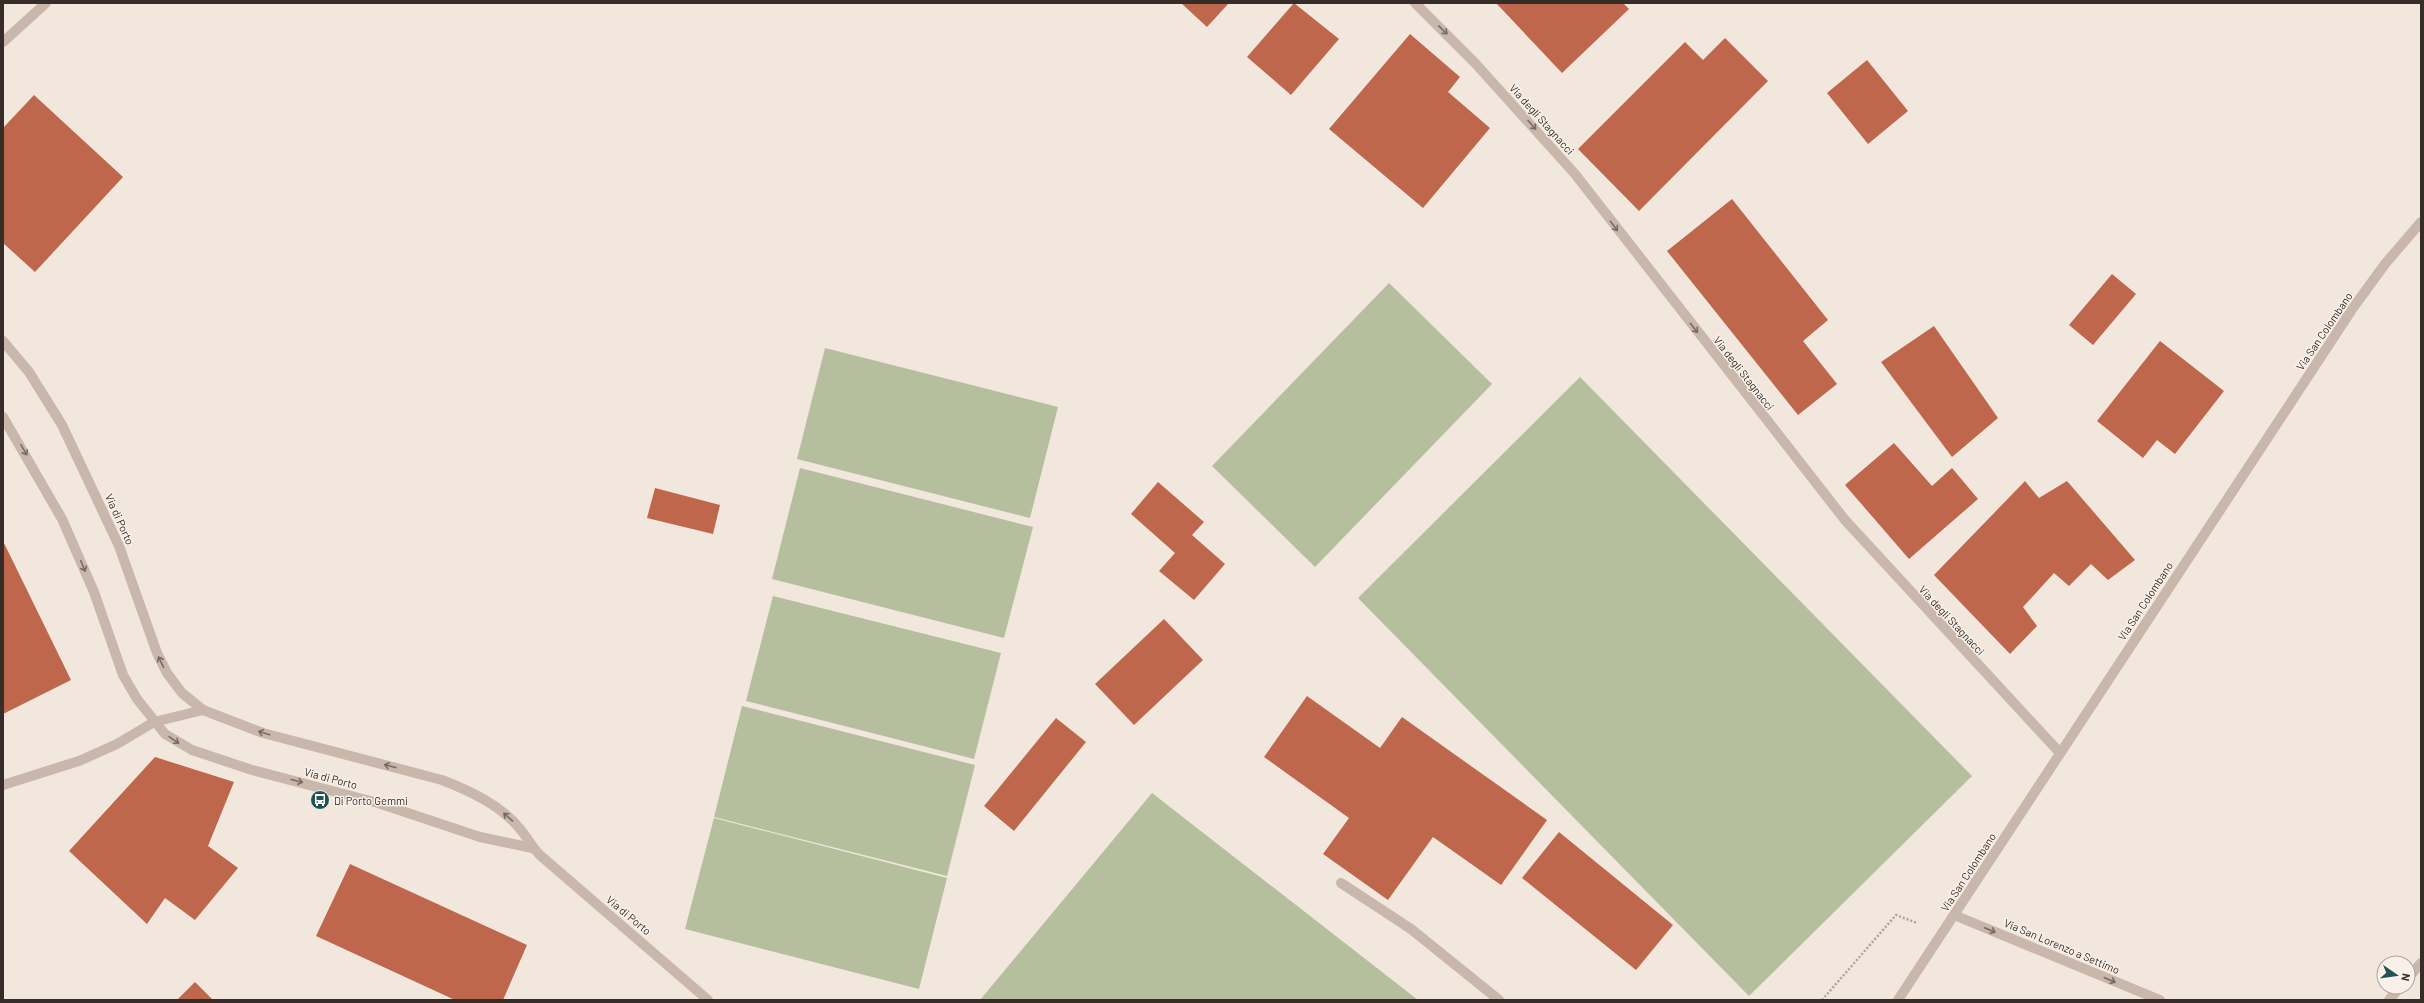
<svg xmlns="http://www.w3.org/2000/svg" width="2424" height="1003" viewBox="0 0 2424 1003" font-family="Barlow,sans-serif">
  <rect width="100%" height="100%" fill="#f1e7dd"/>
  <!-- green -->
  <g fill="#b5bf9e">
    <path d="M 1389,283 L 1492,384 L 1315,567 L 1212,466 Z"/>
    <path d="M 825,348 L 1058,407 L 1030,518 L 797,459 Z"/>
    <path d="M 1580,377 L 1972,776 L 1749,996 L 1358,598 Z"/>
    <path d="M 800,468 L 1033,527 L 1004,638 L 772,579 Z"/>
    <path d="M 773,596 L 1001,653 L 974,759 L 746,701 Z"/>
    <path d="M 742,706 L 975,765 L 947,876 L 714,817 Z"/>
    <path d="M 1152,793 L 1418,1000 L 980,1000 Z"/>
    <path d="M 714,818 L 947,878 L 919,989 L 685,929 Z"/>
  </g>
  <!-- building -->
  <g fill="#bf674d">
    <path d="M 1181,3 L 1229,3 L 1207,27 Z"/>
    <path d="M 1294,3 L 1339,39 L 1291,95 L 1247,57 Z"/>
    <path d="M 1496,3 L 1623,3 L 1629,9 L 1562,73 Z"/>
    <path d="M 1410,34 L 1460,77 L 1448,92 L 1490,128 L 1423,208 L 1329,129 Z"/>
    <path d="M 1725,38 L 1768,81 L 1639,211 L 1578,149 L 1685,42 L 1703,60 Z"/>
    <path d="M 1867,60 L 1908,111 L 1868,144 L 1827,93 Z"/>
    <path d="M 34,95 L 123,177 L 35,272 L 3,243 L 3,128 Z"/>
    <path d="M 1732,199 L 1828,320 L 1803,341 L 1837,384 L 1798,415 L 1667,251 Z"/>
    <path d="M 2112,274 L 2136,294 L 2093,345 L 2069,325 Z"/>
    <path d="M 1934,326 L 1998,418 L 1952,457 L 1881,362 Z"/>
    <path d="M 2160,341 L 2224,391 L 2175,454 L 2157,440 L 2143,458 L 2097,421 Z"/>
    <path d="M 1894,443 L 1932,486 L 1952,468 L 1978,499 L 1909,559 L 1845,485 Z"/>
    <path d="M 2025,481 L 2039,498 L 2067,481 L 2135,560 L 2108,580 L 2091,564 L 2069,586 L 2054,573 L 2023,607 L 2037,626 L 2010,654 L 1934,575 Z"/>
    <path d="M 1158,482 L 1204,522 L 1192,535 L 1225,564 L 1194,600 L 1159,571 L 1175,553 L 1131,514 Z"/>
    <path d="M 655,488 L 720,505 L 713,534 L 647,518 Z"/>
    <path d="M 3,541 L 71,680 L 3,714 Z"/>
    <path d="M 1164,619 L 1203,660 L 1134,725 L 1095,684 Z"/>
    <path d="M 1307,696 L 1380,748 L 1402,717 L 1547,820 L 1501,885 L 1433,837 L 1388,900 L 1323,854 L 1349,818 L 1264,757 Z"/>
    <path d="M 1056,718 L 1086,742 L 1014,831 L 984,806 Z"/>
    <path d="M 155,757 L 234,782 L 208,846 L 238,868 L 195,920 L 165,898 L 147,924 L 69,851 Z"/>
    <path d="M 1559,832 L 1673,925 L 1636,970 L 1522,878 Z"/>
    <path d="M 350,864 L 527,945 L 503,1000 L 455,1000 L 316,936 Z"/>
    <path d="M 195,982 L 213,1000 L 177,1000 Z"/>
  </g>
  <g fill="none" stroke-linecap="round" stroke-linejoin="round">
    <!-- path -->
    <path stroke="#b4a194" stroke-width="2.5" stroke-dasharray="2 2" stroke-linecap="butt" d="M 1822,1000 L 1896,915 L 1917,923"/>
    <!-- service -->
    <g stroke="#c8b7aa" stroke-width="10">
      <path d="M 1341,883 L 1411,929 L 1499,1000"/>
      <path d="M 2408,978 L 2421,963"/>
      <path d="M 2389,1000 L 2400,987"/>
    </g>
    <!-- minor -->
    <g stroke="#c8b7aa" stroke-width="10">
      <path d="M 1415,3 L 1475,63 L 1575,174 L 1845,520 L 2060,753"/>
      <path d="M 3,42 L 46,3"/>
      <path d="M 3,341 L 29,372 L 62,425 L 119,546 L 157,653 L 167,673 L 182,693 L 203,710 L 263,733 L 442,780 C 470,791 501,805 520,829 C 528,838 532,848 541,856 L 708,1000"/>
      <path d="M 3,417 L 62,519 L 94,592 L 123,675 L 137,699 L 165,734 L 192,750 L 252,770 L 378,803 L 480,837 L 532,848"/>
      <path d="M 3,785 L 79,761 L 117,744 L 154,722 L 203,710"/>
      <path d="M 1954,915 L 2160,1000"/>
      <path d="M 1898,1000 L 2353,308 L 2385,264 L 2421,222"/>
    </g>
  </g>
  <!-- one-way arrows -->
  <defs><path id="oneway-shaft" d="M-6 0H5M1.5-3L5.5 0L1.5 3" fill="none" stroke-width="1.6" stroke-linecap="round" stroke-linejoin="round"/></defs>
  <g stroke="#786b63">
    <use href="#oneway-shaft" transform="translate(1443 30) rotate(44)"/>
    <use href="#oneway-shaft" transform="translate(1532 125) rotate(48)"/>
    <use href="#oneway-shaft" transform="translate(1614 226) rotate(53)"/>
    <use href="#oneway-shaft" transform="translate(1694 328) rotate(52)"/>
    <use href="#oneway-shaft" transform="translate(24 450) rotate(60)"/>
    <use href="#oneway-shaft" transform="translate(83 566) rotate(67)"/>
    <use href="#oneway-shaft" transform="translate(161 662) rotate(-116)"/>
    <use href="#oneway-shaft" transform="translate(264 733) rotate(-163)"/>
    <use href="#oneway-shaft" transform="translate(174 740) rotate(35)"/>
    <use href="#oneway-shaft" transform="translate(390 766) rotate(-166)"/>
    <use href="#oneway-shaft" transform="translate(297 781) rotate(14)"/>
    <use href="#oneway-shaft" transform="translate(508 817) rotate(-139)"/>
    <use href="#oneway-shaft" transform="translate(1990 930) rotate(23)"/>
    <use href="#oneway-shaft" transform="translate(2110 980) rotate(23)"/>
  </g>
  <!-- icons -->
  <defs>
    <g id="bus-disc" transform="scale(1)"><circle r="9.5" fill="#215355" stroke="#f9f1e9"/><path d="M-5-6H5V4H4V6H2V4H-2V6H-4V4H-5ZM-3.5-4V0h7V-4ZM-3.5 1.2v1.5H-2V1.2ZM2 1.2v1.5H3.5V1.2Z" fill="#fff"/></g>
  </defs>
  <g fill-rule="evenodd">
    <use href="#bus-disc" x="320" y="800"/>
  </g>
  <g text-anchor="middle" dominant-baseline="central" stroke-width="3" stroke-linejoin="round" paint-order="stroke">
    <!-- street labels -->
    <g font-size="11" fill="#362d29" stroke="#f9f1e9">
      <text transform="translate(1542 119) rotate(48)">Via degli Stagnacci</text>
      <text transform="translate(2324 331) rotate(-56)">Via San Colombano</text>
      <text transform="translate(1744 373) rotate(52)">Via degli Stagnacci</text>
      <text transform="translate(120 519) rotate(66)">Via di Porto</text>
      <text transform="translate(2145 601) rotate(-57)">Via San Colombano</text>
      <text transform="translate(1952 620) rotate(47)">Via degli Stagnacci</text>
      <text transform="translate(331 778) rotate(15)">Via di Porto</text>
      <text transform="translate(1968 872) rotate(-57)">Via San Colombano</text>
      <text transform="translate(629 915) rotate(40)">Via di Porto</text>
      <text transform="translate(2062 946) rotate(23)">Via San Lorenzo a Settimo</text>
    </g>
    <!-- poi labels -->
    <g font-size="11" fill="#362d29" stroke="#f9f1e9" text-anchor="start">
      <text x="334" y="800">Di Porto Gemmi</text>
    </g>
  </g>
  <!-- border -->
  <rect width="2424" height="1003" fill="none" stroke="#362d29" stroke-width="8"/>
  <!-- north arrow -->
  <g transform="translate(2396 975) rotate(103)"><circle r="19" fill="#f9f1e9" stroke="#aba39c"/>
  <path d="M0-3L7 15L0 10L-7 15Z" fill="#215355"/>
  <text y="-6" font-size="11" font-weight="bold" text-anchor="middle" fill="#362d29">N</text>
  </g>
</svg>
